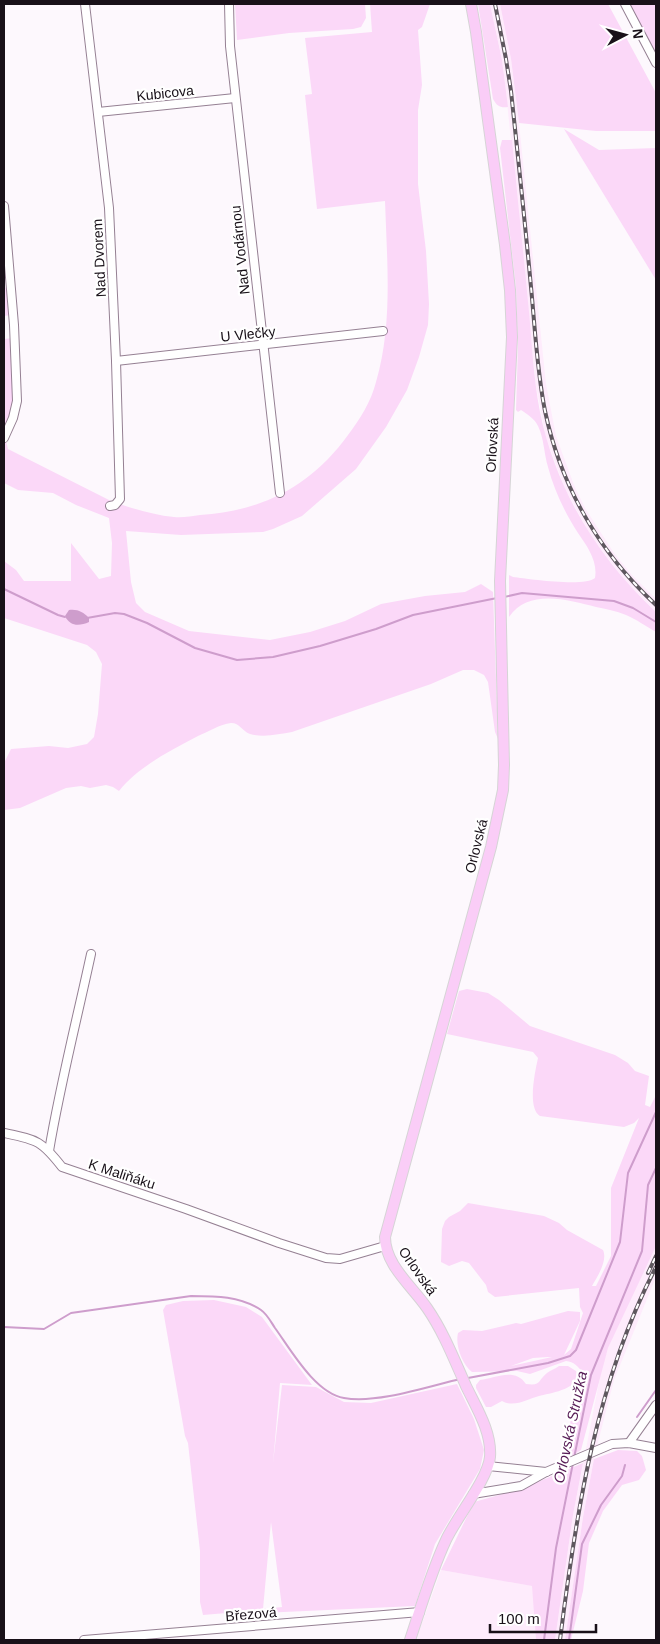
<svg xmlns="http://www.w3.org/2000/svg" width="660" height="1644" viewBox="0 0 660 1644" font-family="Helvetica,sans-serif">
  <rect width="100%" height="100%" fill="#fdf8fd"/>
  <!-- built -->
  <g fill="#feecfc">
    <path d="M 490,4 L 500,4 L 511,59 L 519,123 L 546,384 L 556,436 L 574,485 L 585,508 L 614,553 L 632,575 L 656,599 L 656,612 L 625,581 L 591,536 L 565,489 L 546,438 L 536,386 L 506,92 L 502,60 Z"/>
    <path d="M 656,1246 L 656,1277 L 614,1380 L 595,1454 L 583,1517 L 565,1640 L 555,1640 L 573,1515 L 602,1367 L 608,1348 L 620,1320 Z"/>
    <path d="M 441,1570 L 533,1586 L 536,1640 L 416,1640 Z"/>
  </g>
  <!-- green -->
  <g fill="#fbd8f8" fill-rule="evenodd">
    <path d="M 235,4 L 365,4 L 366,18 L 361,27 L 353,29 L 289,33 L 237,40 Z"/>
    <path d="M 370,4 L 430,4 L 422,27 L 418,30 L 422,85 L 418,110 L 418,184 L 426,251 L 429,304 L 428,325 L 419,357 L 407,390 L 386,427 L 356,469 L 302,516 L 273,529 L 263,532 L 181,535 L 126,531 L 131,582 L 136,603 L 145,612 L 189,631 L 270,640 L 310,632 L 345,621 L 381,604 L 425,596 L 465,592 L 481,584 L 493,592 L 498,739 L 495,732 L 488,682 L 484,675 L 474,670 L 463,670 L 431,684 L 292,732 C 279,734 264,738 250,734 C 242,731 240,723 231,723 C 220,724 208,732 198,736 C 170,751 139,766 119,791 L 113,787 L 106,785 L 90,788 L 81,786 L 66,788 L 20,808 L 4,810 L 4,763 L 11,749 L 49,746 L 68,748 L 87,744 L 94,737 L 98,714 L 102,664 L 96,652 L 87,645 L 4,618 L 4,561 L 16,570 L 24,581 L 71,581 L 71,543 L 99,579 L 111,576 L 112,543 L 109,518 L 76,505 L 53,493 L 18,490 L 4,483 L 4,339 L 13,338 L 15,398 L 12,418 L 4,433 L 8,449 L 111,501 C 131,508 153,515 174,517 C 182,518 192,516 200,515 C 263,511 311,486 348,435 C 360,419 371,402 376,382 C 393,324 387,262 385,201 L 317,209 L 305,95 L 312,94 L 305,38 L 372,32 Z"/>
    <path d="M 478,4 L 490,4 L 502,60 L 508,107 C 500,108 497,106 493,99 Z"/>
    <path d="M 500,4 L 608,4 L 656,93 L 656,131 L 596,131 L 519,123 L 511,59 Z"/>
    <path d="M 627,4 L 656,4 L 656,58 Z"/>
    <path d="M 564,129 L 599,150 L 656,148 L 656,280 Z"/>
    <path d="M 502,140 L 512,140 C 517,194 523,248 528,302 C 532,339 533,376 540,412 C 556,490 598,558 656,612 L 656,632 C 647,627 636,619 626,615 C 616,611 606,609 596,607 C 569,600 528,588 509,617 L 509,575 L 513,577 C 528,579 585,587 595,578 C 598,561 587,546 578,533 C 565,513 554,490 548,467 C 544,454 544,438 538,426 C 535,419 527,414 521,410 L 518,412 L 516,410 L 518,346 L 516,287 L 500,148 Z"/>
    <path d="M 9,287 L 11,315 L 4,316 L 4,288 Z"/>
    <path d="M 467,989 L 488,993 L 499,1000 L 530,1026 L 615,1055 L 628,1063 L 635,1071 L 649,1076 L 645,1105 L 650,1107 L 656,1095 L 656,1246 L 608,1348 L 581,1450 L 562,1462 L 577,1390 L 570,1391 L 578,1384 L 582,1372 C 578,1366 574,1362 566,1361 L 530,1374 L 517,1371 L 472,1372 C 462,1364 455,1345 458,1333 L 463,1330 L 482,1331 L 516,1323 L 521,1324 L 568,1311 L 580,1312 L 580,1321 L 564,1355 L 571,1349 L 583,1313 L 580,1307 L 579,1288 L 495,1297 L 488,1292 L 486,1285 L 469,1263 L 462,1261 L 449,1266 L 441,1262 L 442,1229 L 445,1221 L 449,1217 L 460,1211 L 468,1203 L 544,1216 L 559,1223 L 567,1230 L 603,1250 C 608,1261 597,1277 592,1286 L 596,1286 L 611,1256 L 611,1188 L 639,1118 L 634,1123 L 624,1127 L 540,1116 C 527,1108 535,1072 538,1058 L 533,1052 L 447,1034 L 459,991 ZM 548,1357 L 552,1357 L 511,1366 L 533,1358 Z"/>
    <path d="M 214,1300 L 246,1307 L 262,1317 L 312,1385 L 280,1383 L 273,1463 L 282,1385 L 316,1387 L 344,1402 L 371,1403 L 457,1384 L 474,1419 L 484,1450 L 480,1469 L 435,1544 L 415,1606 L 262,1613 L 262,1610 L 203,1615 L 200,1602 L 200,1551 L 188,1443 L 185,1436 L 163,1310 L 166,1305 L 183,1301 ZM 271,1522 L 282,1607 L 263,1609 Z"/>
    <path d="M 559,1366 L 568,1366 L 576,1371 C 583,1389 550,1393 539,1396 C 528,1399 514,1408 502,1401 L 491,1407 L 486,1407 L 476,1388 L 476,1385 L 480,1380 C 495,1378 515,1367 526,1384 C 542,1386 537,1381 547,1373 C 551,1370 555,1369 559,1366 Z"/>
    <path d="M 618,1450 L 637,1451 L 642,1456 L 646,1470 L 639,1480 L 622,1485 L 603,1511 L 589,1543 L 583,1591 L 571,1640 L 565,1640 L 583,1517 L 594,1459 Z"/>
    <path d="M 583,1463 L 573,1515 L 555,1640 L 536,1640 L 532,1586 L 441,1570 L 474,1502 L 521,1489 Z"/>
  </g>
  <!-- water -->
  <path fill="#ce9dcc" d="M 69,610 C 78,609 83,612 89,618 L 89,622 C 80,626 70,627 65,616 Z"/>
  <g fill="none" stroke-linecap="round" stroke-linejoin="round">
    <!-- stream -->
    <g stroke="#ce9dcc" stroke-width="2">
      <path d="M 4,589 L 58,615 L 65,617"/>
      <path d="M 504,597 L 522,593 L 614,601 L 633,608 L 656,622"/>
      <path d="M 87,618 L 115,613 L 124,614 L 147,623 L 195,648 L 237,660 L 273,657 L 320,646 L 376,629 L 413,615 L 497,598"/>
      <path d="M 4,1327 L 44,1329 L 71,1313 L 191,1296 C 216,1296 240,1296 261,1310 C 267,1314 271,1322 275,1328 C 291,1350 315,1393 344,1398 C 376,1404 427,1387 460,1379"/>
      <path d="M 468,1378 L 548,1363 L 570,1356 L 576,1350 L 620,1242 L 628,1173 L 656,1112"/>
      <path d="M 637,1417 L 656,1390"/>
      <path d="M 574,1458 L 591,1375 L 642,1251 L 648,1185 L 656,1168"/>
      <path d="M 544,1640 L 556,1548 L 573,1463"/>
      <path d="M 569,1640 L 582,1544 L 601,1505 L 622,1476 L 625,1465"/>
    </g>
    <!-- minor casing -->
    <g stroke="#958093" stroke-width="10">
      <g id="minor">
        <path d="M 85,4 L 109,208 L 116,361 L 120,499 L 115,505 L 110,506"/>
        <path d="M 229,4 L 230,46 L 280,493"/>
        <path d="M 625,4 L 656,63"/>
        <path d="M 98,112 L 235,98"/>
        <path d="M 4,206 L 14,325 L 17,401 L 13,418 L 4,438"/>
        <path d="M 116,361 L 383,331"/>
        <path d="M 4,1133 C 37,1140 41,1140 62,1167 L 186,1209 L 279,1243 L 326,1258 L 340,1259 L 385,1246"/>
        <path d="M 49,1151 C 60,1085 77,1019 91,954"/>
        <path d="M 629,1443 L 656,1405"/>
        <path d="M 488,1466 L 546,1472"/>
        <path d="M 473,1494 L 521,1486 L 546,1472 L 612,1444 L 629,1443 L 656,1448"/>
        <path d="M 84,1640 L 420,1612"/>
      </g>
    </g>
    <!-- major casing -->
    <g stroke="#d6d4d6" stroke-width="12">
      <path id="major" d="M 410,1640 C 421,1607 431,1572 446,1540 C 456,1518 488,1479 490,1457 C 492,1432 476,1407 466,1386 C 454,1359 443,1331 427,1308 C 412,1286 385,1265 385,1237 L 491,847 L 503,790 L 504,765 L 500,581 L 512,337 L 510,290 L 505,245 L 476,32 L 471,4"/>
    </g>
    <!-- minor -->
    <use href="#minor" stroke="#fff" stroke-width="8"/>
    <!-- major -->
    <use href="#major" stroke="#facdf7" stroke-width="10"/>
    <!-- rail casing -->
    <g stroke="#5f585f" stroke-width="4">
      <g id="rail">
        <path d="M 495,4 L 506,59 L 511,91 C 518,157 525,222 531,287 C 535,328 537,371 545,411 C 561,487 600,553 656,605"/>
        <path d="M 648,1273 L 656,1256"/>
        <path d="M 560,1640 C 576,1513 596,1382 656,1267"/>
      </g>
    </g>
    <!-- rail -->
    <use href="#rail" stroke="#fff" stroke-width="2" stroke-dasharray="5.5" stroke-linecap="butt"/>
  </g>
  <g text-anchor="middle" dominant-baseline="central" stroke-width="4.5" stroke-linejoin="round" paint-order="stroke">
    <!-- street labels -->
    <g font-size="14" fill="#191119" stroke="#fff">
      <text transform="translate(165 93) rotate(-6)">Kubicova</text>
      <text transform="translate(240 250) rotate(-96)">Nad Vodárnou</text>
      <text transform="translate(99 258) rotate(-93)">Nad Dvorem</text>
      <text transform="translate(248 334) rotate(-6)">U Vlečky</text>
      <text transform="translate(492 445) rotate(-87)">Orlovská</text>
      <text transform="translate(476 846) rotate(-76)">Orlovská</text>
      <text transform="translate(122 1174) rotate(18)">K Maliňáku</text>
      <text transform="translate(418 1271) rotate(55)">Orlovská</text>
      <text transform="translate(251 1614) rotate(-5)">Březová</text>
    </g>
    <!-- water labels -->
    <g font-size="15" font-style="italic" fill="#561b55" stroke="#fff">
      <text transform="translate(570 1427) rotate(-78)">Orlovská Stružka</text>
    </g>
  </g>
  <!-- border -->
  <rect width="660" height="1644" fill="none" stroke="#191119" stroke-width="10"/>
  <!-- north arrow -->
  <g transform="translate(625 35) rotate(84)" stroke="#ffffff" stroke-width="4" paint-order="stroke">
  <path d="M0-4L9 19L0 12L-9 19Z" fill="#191119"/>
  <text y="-8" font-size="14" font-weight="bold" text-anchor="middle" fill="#191119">N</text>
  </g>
  <!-- scale -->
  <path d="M490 1624v8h106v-8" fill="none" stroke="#191119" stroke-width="2.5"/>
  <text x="498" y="1624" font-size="15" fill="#191119" stroke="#ffffff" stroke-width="4" paint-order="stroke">100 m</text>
</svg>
